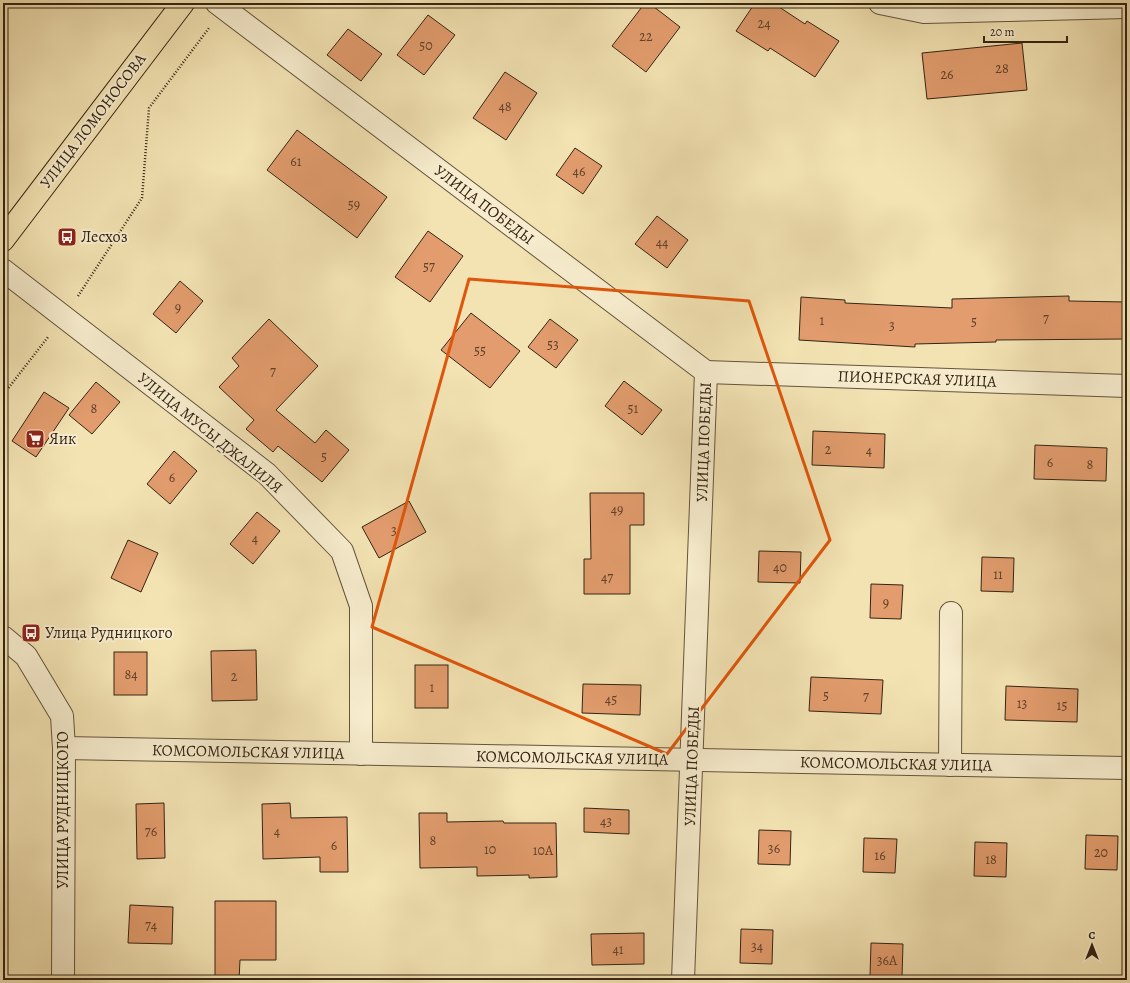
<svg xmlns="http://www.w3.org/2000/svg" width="1130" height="983" viewBox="0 0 1130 983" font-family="Alegreya,serif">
  <rect width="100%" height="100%" fill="#f3e3b3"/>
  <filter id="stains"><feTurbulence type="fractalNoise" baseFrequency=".005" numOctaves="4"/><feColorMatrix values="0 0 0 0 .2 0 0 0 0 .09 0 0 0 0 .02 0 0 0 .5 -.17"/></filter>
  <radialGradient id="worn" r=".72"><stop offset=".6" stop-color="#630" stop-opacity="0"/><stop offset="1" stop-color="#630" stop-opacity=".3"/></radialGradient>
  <!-- building -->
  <g fill="#e29c6d" stroke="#342415">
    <path d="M 645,3 L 649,3 L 680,27 L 646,72 L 612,46 Z"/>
    <path d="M 755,3 L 773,3 L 805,24 L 807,21 L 839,41 L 815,77 L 770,48 L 768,51 L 736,31 Z"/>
    <path d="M 428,15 L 455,35 L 424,75 L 397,55 Z"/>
    <path d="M 348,29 L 382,54 L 361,81 L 327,55 Z"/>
    <path d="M 1022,43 L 1027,90 L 927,99 L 922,53 Z"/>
    <path d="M 505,72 L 537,93 L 506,140 L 473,118 Z"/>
    <path d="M 297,130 L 387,197 L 357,238 L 267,170 Z"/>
    <path d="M 575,148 L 602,166 L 583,194 L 556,175 Z"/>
    <path d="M 657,216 L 688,240 L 667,268 L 635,244 Z"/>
    <path d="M 428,231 L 463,256 L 430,302 L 395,277 Z"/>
    <path d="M 180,281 L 203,301 L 176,333 L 153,314 Z"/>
    <path d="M 1069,296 L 1069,301 L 1127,302 L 1127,339 L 996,340 L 996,342 L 915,344 L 915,347 L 799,340 L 801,297 L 845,300 L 845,303 L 952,308 L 952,299 Z"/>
    <path d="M 471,313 L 520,351 L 490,388 L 441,350 Z"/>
    <path d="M 269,319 L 318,366 L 276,410 L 315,443 L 326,430 L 349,450 L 322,482 L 278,446 L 273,452 L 246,429 L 254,420 L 219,387 L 239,366 L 232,358 Z"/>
    <path d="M 550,319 L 578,340 L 556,368 L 528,347 Z"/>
    <path d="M 624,381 L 662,410 L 642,435 L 605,406 Z"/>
    <path d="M 96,382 L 120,402 L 92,434 L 69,415 Z"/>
    <path d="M 44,392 L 69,408 L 36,457 L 12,441 Z"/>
    <path d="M 813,431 L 885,434 L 884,468 L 812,465 Z"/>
    <path d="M 1035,445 L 1107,448 L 1106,481 L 1034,479 Z"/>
    <path d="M 174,451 L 197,471 L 170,504 L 147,484 Z"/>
    <path d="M 590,493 L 644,493 L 644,525 L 630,525 L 630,594 L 584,594 L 584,559 L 591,559 Z"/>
    <path d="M 409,501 L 426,532 L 379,558 L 362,527 Z"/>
    <path d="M 257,512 L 280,531 L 253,564 L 230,544 Z"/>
    <path d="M 128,540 L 158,553 L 141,592 L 111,578 Z"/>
    <path d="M 759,551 L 801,552 L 800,583 L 758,582 Z"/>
    <path d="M 982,557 L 1014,558 L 1013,592 L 981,591 Z"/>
    <path d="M 871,584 L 903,585 L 901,619 L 870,618 Z"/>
    <path d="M 256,650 L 257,700 L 212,701 L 211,651 Z"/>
    <rect x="114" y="652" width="33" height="43"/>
    <rect x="415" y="665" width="33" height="43"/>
    <path d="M 811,677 L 883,680 L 881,714 L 809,711 Z"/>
    <path d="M 583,684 L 641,685 L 640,715 L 582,713 Z"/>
    <path d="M 1006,686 L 1078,689 L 1077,722 L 1005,720 Z"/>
    <path d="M 164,803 L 165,858 L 137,859 L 136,804 Z"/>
    <path d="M 290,803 L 291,818 L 347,817 L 348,872 L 320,872 L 320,857 L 263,859 L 262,804 Z"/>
    <path d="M 584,808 L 629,810 L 629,834 L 584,832 Z"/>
    <path d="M 419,813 L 447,813 L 447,822 L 503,821 L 504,823 L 556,823 L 557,877 L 529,878 L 529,875 L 477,876 L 477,867 L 420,868 Z"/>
    <path d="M 759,830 L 791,831 L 790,865 L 758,864 Z"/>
    <path d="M 1086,835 L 1118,836 L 1117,870 L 1085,869 Z"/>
    <path d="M 864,838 L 897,839 L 895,873 L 863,872 Z"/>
    <path d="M 975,842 L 1007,843 L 1006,877 L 974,876 Z"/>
    <path d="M 215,901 L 276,901 L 276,960 L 240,960 L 239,980 L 215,980 Z"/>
    <path d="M 130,905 L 173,907 L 172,944 L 128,943 Z"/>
    <path d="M 741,929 L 773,930 L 772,964 L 740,963 Z"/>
    <path d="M 644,933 L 644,964 L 592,965 L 591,934 Z"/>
    <path d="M 871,943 L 903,944 L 902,977 L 870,976 Z"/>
  </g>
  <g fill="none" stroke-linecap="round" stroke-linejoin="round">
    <!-- minor casing -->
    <g stroke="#64543c" stroke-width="24">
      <g id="minor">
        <path d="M 217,3 L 706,372 L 683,980"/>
        <path d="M 880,3 L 924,12 L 1127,7"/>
        <path d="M 3,270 L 267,474 L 342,551 L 361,606 L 361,754"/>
        <path d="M 706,372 L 1127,386"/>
        <path d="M 3,637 L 26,656 L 62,716 L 64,748 L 63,980"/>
        <path d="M 64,748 L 1127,768"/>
        <path d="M 950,765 L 951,613"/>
      </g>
    </g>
    <!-- major casing -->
    <g stroke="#342415" stroke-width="24">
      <path id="major" d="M 3,240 L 183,3"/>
    </g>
    <!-- path -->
    <g stroke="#342415" stroke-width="2.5" stroke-dasharray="1 2" stroke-linecap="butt">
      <path d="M 78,296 L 142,198 L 149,108 L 209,28"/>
      <path d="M 3,395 L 48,337"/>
    </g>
    <!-- minor -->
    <use href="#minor" stroke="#f7edce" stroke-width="22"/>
    <!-- major -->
    <use href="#major" stroke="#f3e3b3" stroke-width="22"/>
  </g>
  <!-- marked area -->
  <path fill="none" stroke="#df560c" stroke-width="3" stroke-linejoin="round" d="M 469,279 L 749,301 L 830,540 L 667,754 L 372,627 Z"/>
  <!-- icons -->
  <defs>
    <g id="bus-square" transform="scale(1)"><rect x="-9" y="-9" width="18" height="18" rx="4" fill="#8f2418" stroke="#f7edce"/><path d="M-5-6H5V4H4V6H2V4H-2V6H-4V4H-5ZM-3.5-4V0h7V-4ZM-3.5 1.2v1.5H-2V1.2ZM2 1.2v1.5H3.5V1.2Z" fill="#fff"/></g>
    <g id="supermarket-square" transform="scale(1)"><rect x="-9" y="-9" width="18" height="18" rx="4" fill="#8f2418" stroke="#f7edce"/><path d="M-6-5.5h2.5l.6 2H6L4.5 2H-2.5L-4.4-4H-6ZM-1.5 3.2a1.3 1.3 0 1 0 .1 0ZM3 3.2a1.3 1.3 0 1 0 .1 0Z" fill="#fff"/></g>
  </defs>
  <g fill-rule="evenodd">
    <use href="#bus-square" x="67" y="237"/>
    <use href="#supermarket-square" x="35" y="439"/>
    <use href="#bus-square" x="31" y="633"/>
  </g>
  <g text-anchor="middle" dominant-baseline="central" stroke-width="4" stroke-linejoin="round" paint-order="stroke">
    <!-- number labels -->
    <g font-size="14" fill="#60422b">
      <text x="764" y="23">24</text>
      <text x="646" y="36">22</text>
      <text x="426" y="45">50</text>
      <text x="1002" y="68">28</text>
      <text x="947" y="74">26</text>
      <text x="505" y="106">48</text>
      <text x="296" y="161">61</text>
      <text x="579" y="171">46</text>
      <text x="354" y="204">59</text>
      <text x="662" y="242">44</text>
      <text x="429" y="266">57</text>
      <text x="178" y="307">9</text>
      <text x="1046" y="318">7</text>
      <text x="822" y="320">1</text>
      <text x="974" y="321">5</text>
      <text x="892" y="325">3</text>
      <text x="553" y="344">53</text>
      <text x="480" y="350">55</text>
      <text x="273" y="371">7</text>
      <text x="94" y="408">8</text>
      <text x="633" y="408">51</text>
      <text x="828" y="449">2</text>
      <text x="869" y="450">4</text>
      <text x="324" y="456">5</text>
      <text x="1050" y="462">6</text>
      <text x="1090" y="464">8</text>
      <text x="172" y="477">6</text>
      <text x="617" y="509">49</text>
      <text x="394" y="530">3</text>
      <text x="255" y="538">4</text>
      <text x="780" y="567">40</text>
      <text x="998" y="574">11</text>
      <text x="607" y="577">47</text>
      <text x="886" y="602">9</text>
      <text x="131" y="674">84</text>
      <text x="234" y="676">2</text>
      <text x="432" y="687">1</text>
      <text x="826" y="695">5</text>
      <text x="866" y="696">7</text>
      <text x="611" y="699">45</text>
      <text x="1022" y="703">13</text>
      <text x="1062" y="705">15</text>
      <text x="606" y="821">43</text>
      <text x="151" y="831">76</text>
      <text x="277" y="831">4</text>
      <text x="433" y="840">8</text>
      <text x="334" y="845">6</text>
      <text x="774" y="848">36</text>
      <text x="490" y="849">10</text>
      <text x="543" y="850">10А</text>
      <text x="1101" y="852">20</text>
      <text x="880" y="855">16</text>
      <text x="991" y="859">18</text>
      <text x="151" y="925">74</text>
      <text x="757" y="946">34</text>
      <text x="618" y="949">41</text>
      <text x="887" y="960">36А</text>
    </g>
    <!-- street labels -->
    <g font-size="16" fill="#342415" stroke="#f7edce">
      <text transform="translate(93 121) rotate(-53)">УЛИЦА ЛОМОНОСОВА</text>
      <text transform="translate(484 205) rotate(37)">УЛИЦА ПОБЕДЫ</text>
      <text transform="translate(917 379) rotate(2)">ПИОНЕРСКАЯ УЛИЦА</text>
      <text transform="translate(210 433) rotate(39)">УЛИЦА МУСЫ ДЖАЛИЛЯ</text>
      <text transform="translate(704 442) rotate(-88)">УЛИЦА ПОБЕДЫ</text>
      <text transform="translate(248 752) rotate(1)">КОМСОМОЛЬСКАЯ УЛИЦА</text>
      <text transform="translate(572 758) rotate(1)">КОМСОМОЛЬСКАЯ УЛИЦА</text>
      <text transform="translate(896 764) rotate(1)">КОМСОМОЛЬСКАЯ УЛИЦА</text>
      <text transform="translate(692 766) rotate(-88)">УЛИЦА ПОБЕДЫ</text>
      <text transform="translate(63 810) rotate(-90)">УЛИЦА РУДНИЦКОГО</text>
    </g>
    <!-- poi labels -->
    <g font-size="16" fill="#342415" stroke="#f7edce" text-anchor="start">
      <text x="81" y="237">Лесхоз</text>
      <text x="49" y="439">Яик</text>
      <text x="45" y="633">Улица Рудницкого</text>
    </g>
  </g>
  <!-- margin -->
  <rect width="1130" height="983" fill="none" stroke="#f3e3b3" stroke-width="16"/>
  <rect x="4" y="4" width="1122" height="975" fill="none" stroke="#342415" stroke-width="2"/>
  <rect x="8" y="8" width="1114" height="967" fill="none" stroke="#342415"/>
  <!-- north arrow -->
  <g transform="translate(1092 945)" stroke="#f7edce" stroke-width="3" paint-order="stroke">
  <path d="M0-3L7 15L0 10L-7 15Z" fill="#342415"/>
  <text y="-6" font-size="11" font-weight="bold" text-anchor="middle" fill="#342415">С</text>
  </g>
  <!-- scale -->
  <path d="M984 36v6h83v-6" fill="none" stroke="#342415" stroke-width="2"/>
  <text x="990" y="36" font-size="12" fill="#342415" stroke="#f7edce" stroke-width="3" paint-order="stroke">20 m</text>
  <rect width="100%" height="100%" filter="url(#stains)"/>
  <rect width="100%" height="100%" fill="url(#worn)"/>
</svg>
